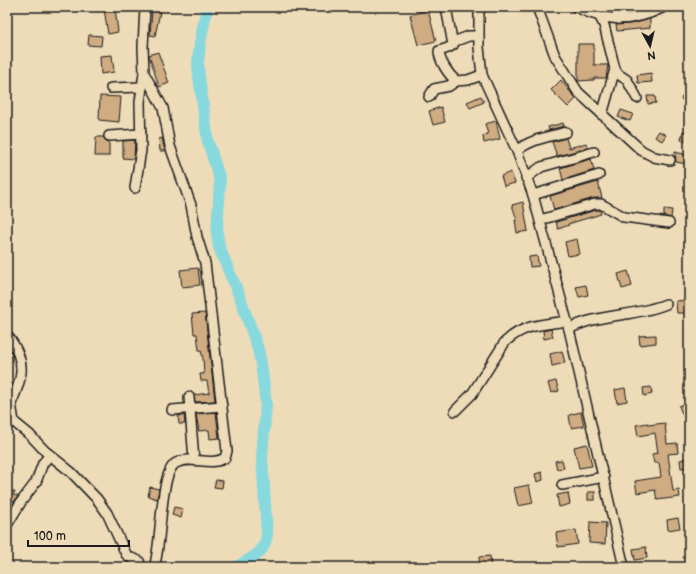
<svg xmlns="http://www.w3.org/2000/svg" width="696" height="574" viewBox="0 0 696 574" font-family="'Balsamiq Sans',sans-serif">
  <rect width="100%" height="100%" fill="#eedcb9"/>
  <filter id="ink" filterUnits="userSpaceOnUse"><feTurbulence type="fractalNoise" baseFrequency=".025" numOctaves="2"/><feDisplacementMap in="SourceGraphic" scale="8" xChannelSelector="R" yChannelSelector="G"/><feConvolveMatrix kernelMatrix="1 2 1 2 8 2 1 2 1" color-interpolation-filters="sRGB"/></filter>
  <g filter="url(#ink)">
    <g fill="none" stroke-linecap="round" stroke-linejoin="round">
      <!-- river -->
      <path stroke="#87d9de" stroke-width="12" d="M 207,7 L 200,43 L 198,63 L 199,77 L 208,142 L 220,180 L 217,233 L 219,247 L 241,300 L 258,349 L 261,363 L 266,404 L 262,457 L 267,535 C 263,556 253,556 237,567"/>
    </g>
    <!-- building -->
    <g fill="#d0ac82" stroke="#1c1c1c">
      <path d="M 626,7 L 640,7 L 640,10 L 626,12 Z"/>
      <path d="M 115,8 L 118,32 L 108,34 L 104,9 Z"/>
      <path d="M 428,10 L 436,41 L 418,45 L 410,15 Z"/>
      <path d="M 152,11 L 160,12 L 155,36 L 150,35 Z"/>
      <path d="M 650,19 L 650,28 L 617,31 L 616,25 L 630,24 Z"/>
      <path d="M 89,35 L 102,36 L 101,46 L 88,45 Z"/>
      <path d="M 578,44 L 594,44 L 594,65 L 608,65 L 606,78 L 594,78 L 594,80 L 578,81 Z"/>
      <path d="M 158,52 L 169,83 L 159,87 L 149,55 Z"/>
      <path d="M 112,55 L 114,72 L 101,74 L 100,56 Z"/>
      <path d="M 651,73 L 652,82 L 638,83 L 637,75 Z"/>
      <path d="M 561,80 L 576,99 L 568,107 L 551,90 Z"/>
      <path d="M 689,85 L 689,104 L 681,99 Z"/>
      <path d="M 100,96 L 121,97 L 119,122 L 99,120 Z"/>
      <path d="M 481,96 L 484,102 L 470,108 L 467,102 Z"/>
      <path d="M 647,96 L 655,96 L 656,103 L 648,104 Z"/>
      <path d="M 441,107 L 445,122 L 433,125 L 429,111 Z"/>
      <path d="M 621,110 L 633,114 L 630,121 L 618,117 Z"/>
      <path d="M 496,121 L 500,139 L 484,143 L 483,136 L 488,134 L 485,124 Z"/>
      <path d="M 563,123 L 564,126 L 549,130 L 548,127 Z"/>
      <path d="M 659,131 L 666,135 L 662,141 L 655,137 Z"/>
      <path d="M 683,131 L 689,132 L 689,142 L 681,140 Z"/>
      <path d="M 96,137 L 103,137 L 109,142 L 109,156 L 95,156 Z"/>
      <path d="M 162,138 L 165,151 L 160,151 L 159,139 Z"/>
      <path d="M 566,138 L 569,148 L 586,143 L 588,148 L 557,156 L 552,142 Z"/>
      <path d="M 135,140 L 134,159 L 123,158 L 123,141 Z"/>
      <path d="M 675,152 L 688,155 L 686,164 L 676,162 Z"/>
      <path d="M 591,159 L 594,170 L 563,180 L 560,168 Z"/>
      <path d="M 511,172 L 515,183 L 504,186 L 501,176 Z"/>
      <path d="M 598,182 L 602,198 L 594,198 L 554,210 L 550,196 Z"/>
      <path d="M 523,202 L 528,231 L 517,233 L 515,220 L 517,220 L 512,205 Z"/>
      <path d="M 664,209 L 672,210 L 671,218 L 664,216 Z"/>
      <path d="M 596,210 L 600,210 L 601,214 L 568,224 L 569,225 L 558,229 L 556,222 Z"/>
      <path d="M 577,239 L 580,254 L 568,256 L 565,242 Z"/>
      <path d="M 537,256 L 539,266 L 530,267 L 529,257 Z"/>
      <path d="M 198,268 L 200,285 L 182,287 L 180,270 Z"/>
      <path d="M 628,271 L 632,286 L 622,289 L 618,274 Z"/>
      <path d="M 586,285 L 588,295 L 579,297 L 576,287 Z"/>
      <path d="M 689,300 L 689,313 L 677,313 L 676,301 Z"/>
      <path d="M 205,313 L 215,401 L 195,402 L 194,395 L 209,393 L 207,381 L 201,381 L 200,374 L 204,374 L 203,359 L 201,350 L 199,350 L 197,334 L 194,334 L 192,314 Z"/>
      <path d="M 551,329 L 553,337 L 544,339 L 543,331 Z"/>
      <path d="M 656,335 L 656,343 L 640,345 L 639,336 Z"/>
      <path d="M 562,351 L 565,363 L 552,366 L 550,354 Z"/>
      <path d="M 556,381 L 559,391 L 551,393 L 548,383 Z"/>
      <path d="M 651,387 L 652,394 L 644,396 L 643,388 Z"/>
      <path d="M 625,388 L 627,401 L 617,403 L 615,390 Z"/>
      <path d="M 689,402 L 689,431 L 679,406 Z"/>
      <path d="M 216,412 L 219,438 L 210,439 L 209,430 L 199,431 L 196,414 Z"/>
      <path d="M 581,412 L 584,426 L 571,428 L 569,415 Z"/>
      <path d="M 184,415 L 185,424 L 179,424 L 178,416 Z"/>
      <path d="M 648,423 L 648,425 L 665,423 L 667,444 L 677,443 L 678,453 L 668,454 L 673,491 L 679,490 L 680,497 L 657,500 L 655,490 L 637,493 L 635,481 L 661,477 L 659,463 L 654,463 L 652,454 L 658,453 L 655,433 L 638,436 L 636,425 Z"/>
      <path d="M 587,444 L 592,466 L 579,468 L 574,447 Z"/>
      <path d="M 688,458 L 689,467 L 681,468 L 680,460 Z"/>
      <path d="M 562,460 L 564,468 L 557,469 L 555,461 Z"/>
      <path d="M 542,472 L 543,480 L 537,482 L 535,474 Z"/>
      <path d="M 216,480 L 223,481 L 222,488 L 214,487 Z"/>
      <path d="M 529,485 L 533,503 L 518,506 L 514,488 Z"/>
      <path d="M 150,487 L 159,489 L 157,499 L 148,496 Z"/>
      <path d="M 7,489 L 15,492 L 13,495 L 18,496 L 14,502 L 7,499 Z"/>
      <rect x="588" y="492" width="7" height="8"/>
      <path d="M 568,493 L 570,504 L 559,507 L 557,495 Z"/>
      <path d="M 174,507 L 183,509 L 181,518 L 172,515 Z"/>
      <path d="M 678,518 L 680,528 L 668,530 L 667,520 Z"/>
      <path d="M 590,522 L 606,523 L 605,544 L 589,543 Z"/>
      <path d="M 576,530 L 578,544 L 558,547 L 556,533 Z"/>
      <path d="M 646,547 L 647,558 L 635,560 L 633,549 Z"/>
      <path d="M 490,556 L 491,567 L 480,567 L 479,557 Z"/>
    </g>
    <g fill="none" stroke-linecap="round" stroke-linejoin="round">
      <!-- minor casing -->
      <g stroke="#1c1c1c" stroke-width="12">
        <g id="minor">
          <path d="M 145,7 L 143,47 L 144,73 L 163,108 L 170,146 L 191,205 L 197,237 L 205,263 L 227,451 L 225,458 C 210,467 191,455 176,463 C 159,472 162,547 154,567"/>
          <path d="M 446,7 L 453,45 L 448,48 L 439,51 C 439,61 449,75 456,81 L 468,80 L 482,75"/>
          <path d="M 479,7 L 479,47 L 482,75 L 517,151 L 533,195 L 569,329 L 624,567"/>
          <path d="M 537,7 L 555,56 L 578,92 L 641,150 L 654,157 L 670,160"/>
          <path d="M 576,7 C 606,22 631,23 662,8"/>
          <path d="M 617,7 L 619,19"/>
          <path d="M 600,17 L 604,25 L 615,69 L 618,74 L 627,80 L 637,98"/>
          <path d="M 453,42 L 469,36 L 478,36"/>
          <path d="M 111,88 L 142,87"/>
          <path d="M 429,97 L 434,89 L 449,86 L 456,81"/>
          <path d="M 602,115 L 615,69"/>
          <path d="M 109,136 L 141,134"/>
          <path d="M 517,151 C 530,139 549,137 566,132"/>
          <path d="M 526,178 L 541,167 L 594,152"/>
          <path d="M 135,188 L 141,150 L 140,102 L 144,73"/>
          <path d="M 533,195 L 599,175"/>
          <path d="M 540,220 L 595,204 L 601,204 L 624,217 L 669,223"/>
          <path d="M 569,329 C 599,313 635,317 666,304"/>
          <path d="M 7,335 C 28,362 23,378 9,408"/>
          <path d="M 189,397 L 194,460"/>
          <path d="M 11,403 L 14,422 L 30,435 L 45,451 L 71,472 L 97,499 L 107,513 L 126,554 L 129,557 L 139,561 L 141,567"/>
          <path d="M 172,410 L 222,406"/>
          <path d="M 455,411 L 472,394 L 505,342 C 524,324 542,325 567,321"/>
          <path d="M 562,485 L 604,477"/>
          <path d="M 7,525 L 21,502 L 36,482 L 43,463 L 50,455"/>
        </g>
      </g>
      <!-- minor -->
      <use href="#minor" stroke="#eedcb9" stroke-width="9"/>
    </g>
  </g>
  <!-- margin -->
  <rect width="696" height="574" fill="none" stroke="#eedcb9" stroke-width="24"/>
  <rect x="12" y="12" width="672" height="550" fill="none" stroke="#1c1c1c" stroke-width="1.5" filter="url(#ink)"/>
  <!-- north arrow -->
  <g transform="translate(650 46) rotate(172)" stroke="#eedcb9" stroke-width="3" paint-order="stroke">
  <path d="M0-3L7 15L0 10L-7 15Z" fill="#1c1c1c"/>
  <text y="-6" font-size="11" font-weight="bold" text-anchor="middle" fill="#1c1c1c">N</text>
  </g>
  <!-- scale -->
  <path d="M28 540v6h101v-6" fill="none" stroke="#1c1c1c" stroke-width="2"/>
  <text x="34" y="540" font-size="12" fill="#1c1c1c" stroke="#eedcb9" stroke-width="3" paint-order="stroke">100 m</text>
</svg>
